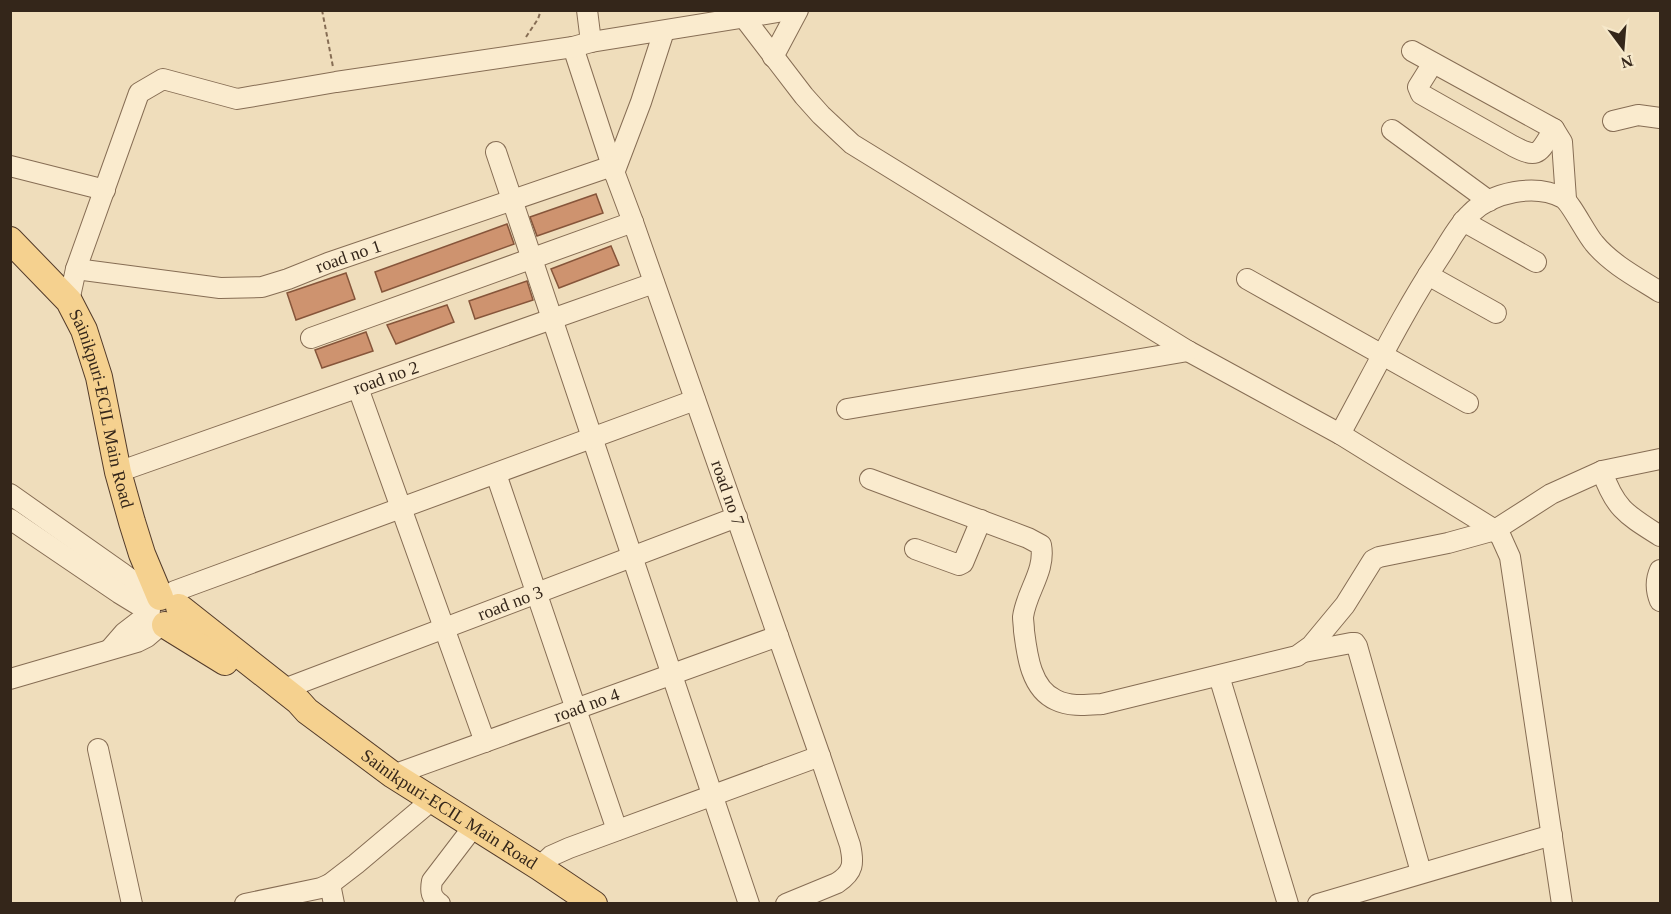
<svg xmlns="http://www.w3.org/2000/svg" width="1671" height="914" viewBox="0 0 1671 914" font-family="Georgia,serif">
  <rect width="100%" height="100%" fill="#efddbb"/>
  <!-- building -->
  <g fill="#ce936f" stroke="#86553a" stroke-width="1.5">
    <path d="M 596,194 L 603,213 L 537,236 L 530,217 Z"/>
    <path d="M 507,224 L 514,244 L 382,292 L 375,272 Z"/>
    <path d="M 611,246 L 619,265 L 559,288 L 551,269 Z"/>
    <path d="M 346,273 L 355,299 L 296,320 L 287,293 Z"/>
    <path d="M 527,281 L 533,300 L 475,319 L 469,301 Z"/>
    <path d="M 447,305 L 454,322 L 396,344 L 387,325 Z"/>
    <path d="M 366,332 L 373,351 L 322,368 L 315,350 Z"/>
  </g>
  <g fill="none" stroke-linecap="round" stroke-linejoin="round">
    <!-- minor casing -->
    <g stroke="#866d54" stroke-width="22">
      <g id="minor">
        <path d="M 587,10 L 591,42"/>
        <path d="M 745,19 L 804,96 L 821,115 L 852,144 L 1188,351 L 1340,434 L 1495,530 L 1501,537 L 1510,557 L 1562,904"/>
        <path id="s1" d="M 573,47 L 612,166 L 633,222 L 820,756 L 850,845 C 854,863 854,872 837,883 L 786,904"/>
        <path d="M 1412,51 L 1554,129 L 1562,142 L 1566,199"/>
        <path d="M 773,57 L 798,10"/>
        <path d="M 1433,63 L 1418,87 L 1421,94 L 1513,146 C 1540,160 1539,152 1554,129"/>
        <path d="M 1613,121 L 1638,115 L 1660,118"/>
        <path d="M 1392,130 L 1489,201"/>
        <path d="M 496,152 L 749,904"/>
        <path d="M 10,166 L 105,190"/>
        <path d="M 614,173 L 641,102 L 664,31"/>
        <path d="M 1463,221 L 1536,262"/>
        <path id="s2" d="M 76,269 L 220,288 L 262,287 L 288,279 L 328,263 L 612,166"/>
        <path d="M 1428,275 L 1496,313"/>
        <path d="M 1247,279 L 1468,403"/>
        <path d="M 69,301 L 76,269 L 139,93 L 163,79 L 237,99 L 336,82 L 573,47 L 591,42 L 790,10"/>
        <path d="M 311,338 L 633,222"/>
        <path d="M 358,388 L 485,742"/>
        <path d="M 847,409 L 1188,351"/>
        <path d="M 1340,434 C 1373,374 1403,312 1441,255 C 1450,241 1458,225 1470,214 C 1492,192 1535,183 1563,198 C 1571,203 1586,234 1594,243 C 1611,264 1638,278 1660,292"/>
        <path d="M 1602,471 C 1615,509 1627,515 1660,536"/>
        <path id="s3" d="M 118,472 L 654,283"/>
        <path d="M 496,474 L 617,830"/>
        <path d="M 870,479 L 1028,538 L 1041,545 C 1046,571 1026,592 1023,617 C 1023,621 1024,626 1024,631 C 1027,655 1031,689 1056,700 C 1070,707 1086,705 1102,704 L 1297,656 L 1311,646 L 1345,605 L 1373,560 L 1379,557 L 1448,543 L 1495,530 L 1551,494 L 1602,471 L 1660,459"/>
        <path d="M 10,494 L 122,573 L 156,598"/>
        <path d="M 10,519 L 119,593 L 137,604 L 150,609"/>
        <path d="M 915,549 L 959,565 L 963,563 L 981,520"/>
        <path d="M 1660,570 C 1655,581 1656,591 1660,601"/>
        <path d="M 168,596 L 175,591 L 194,584 L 695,400"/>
        <path d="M 111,648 L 124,633 L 150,613"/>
        <path d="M 1304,652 L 1351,643 L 1355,643 L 1357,646 L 1421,872"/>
        <path d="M 1219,676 L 1288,904"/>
        <path d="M 10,679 L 137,642 L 147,637 L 161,625"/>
        <path id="s4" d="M 284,689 L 737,517"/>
        <path d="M 98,749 L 132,904"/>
        <path id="s5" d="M 393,775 L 778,636"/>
        <path d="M 539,867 L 551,856 L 569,848 L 820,756"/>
        <path d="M 330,884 L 334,904"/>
        <path d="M 245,904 L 321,888 L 330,884 L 356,864 L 432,800"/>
        <path d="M 440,904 C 431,897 430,892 432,881 L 474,826"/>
        <path d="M 1318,904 L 1552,835"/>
      </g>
    </g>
    <!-- major casing -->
    <g stroke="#533b2a" stroke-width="28">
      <g id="major">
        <path id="s6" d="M 10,240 L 69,301 L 84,330 L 99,377 L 118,472 L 132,522 L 142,554 L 160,597"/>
        <path id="s7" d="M 179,607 L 298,701 L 307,711 L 393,775 L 539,867 L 594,904"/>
        <path d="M 165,625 L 225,662"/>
      </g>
    </g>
    <!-- path -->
    <g stroke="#866d54" stroke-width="2" stroke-dasharray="4.5 3" stroke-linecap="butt">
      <path d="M 322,10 L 333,67"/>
      <path d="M 526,37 L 538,19 L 541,10"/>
    </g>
    <!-- minor -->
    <use href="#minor" stroke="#faebce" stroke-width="20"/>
    <!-- major -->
    <use href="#major" stroke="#f5d18f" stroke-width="26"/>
  </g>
  <g text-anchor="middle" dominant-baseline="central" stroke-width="6" stroke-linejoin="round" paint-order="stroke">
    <!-- street labels -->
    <g font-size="18" fill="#34261a" stroke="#f6e8ca">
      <text stroke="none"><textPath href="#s2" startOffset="279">road no 1</textPath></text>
      <text stroke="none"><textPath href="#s3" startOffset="284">road no 2</textPath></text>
      <text stroke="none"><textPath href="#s6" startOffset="198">Sainikpuri-ECIL Main Road</textPath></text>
      <text stroke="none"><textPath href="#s1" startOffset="472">road no 7</textPath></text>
      <text stroke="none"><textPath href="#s4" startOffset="242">road no 3</textPath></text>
      <text stroke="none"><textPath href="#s5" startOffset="206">road no 4</textPath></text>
      <text stroke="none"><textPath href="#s7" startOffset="338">Sainikpuri-ECIL Main Road</textPath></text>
    </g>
  </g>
  <!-- border -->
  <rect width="1671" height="914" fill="none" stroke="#34261a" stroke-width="24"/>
  <!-- north arrow -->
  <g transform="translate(1623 48) rotate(164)" stroke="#f6e8ca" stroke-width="4.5" paint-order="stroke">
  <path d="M0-4.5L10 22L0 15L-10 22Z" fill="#34261a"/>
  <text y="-9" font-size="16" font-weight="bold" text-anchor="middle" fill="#34261a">N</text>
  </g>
</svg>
